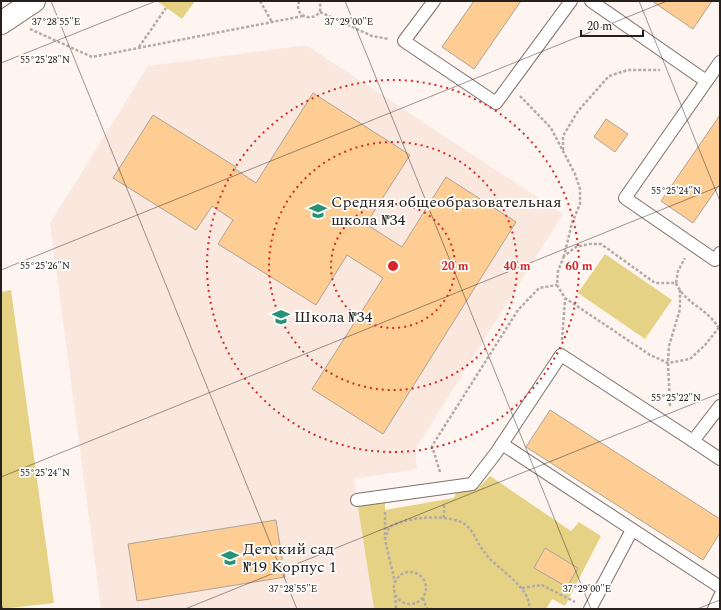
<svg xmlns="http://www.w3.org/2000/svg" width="721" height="610" viewBox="0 0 721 610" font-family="Spectral,serif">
  <rect width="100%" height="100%" fill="#fef5f0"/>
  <!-- built -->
  <path fill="#fae8df" d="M 306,45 L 563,214 L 415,450 L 417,469 L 354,479 L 374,609 L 101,609 L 50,223 L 148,66 Z"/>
  <!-- green -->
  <g fill="#e6d285">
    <path d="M 157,1 L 195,1 L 182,19 Z"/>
    <path d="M 605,254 L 672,300 L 645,339 L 578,293 Z"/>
    <path d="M 11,290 L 54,603 L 1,609 L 1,292 Z"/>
    <path d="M 490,476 L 571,531 L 579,522 L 601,536 L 565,606 L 552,599 L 546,609 L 374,609 L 358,507 L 385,501 L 385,510 L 454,498 L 457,490 L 478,488 Z"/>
  </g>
  <!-- building -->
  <g fill="#fecd93" stroke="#ada399">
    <path d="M 474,1 L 521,1 L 474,69 L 442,47 Z"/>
    <path d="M 652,1 L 712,1 L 693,29 Z"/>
    <path d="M 313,93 L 410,155 L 366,224 L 402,247 L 446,177 L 516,222 L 383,434 L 312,389 L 383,278 L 347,255 L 316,305 L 218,244 L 233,220 L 212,206 L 196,230 L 113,178 L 153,115 L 236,167 L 235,169 L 256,183 Z"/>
    <path d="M 720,115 L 720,184 L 693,223 L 661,201 Z"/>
    <path d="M 606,119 L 628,134 L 615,152 L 594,137 Z"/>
    <path d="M 550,410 L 720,519 L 720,533 L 703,560 L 526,447 Z"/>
    <path d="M 276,520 L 285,577 L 137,601 L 128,544 Z"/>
    <path d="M 545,548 L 578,568 L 567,587 L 534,568 Z"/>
  </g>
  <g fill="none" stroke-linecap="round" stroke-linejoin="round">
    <!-- lane casing -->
    <g stroke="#7d706a" stroke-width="14">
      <g id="lane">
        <path d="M 434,1 L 404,41 L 496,103 L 571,1"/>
        <path d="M 591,1 L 706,81"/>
        <path d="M 720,62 L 625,198 L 715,260 L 720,253"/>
        <path d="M 720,406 L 693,441 L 720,459"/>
        <path d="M 502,444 L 720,587"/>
        <path d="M 357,500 L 472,484 L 496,453 L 561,355 L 693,441"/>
        <path d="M 590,609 L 632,530"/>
        <path d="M 714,609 L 720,596"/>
      </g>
    </g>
    <!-- street casing -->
    <g stroke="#7d706a" stroke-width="24">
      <path id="street" d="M 1,23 L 34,1"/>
    </g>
    <!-- path -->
    <g stroke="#b3aba7" stroke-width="2.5" stroke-dasharray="3 2" stroke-linecap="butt">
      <path d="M 260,1 L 272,22"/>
      <path d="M 299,1 C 292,23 328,22 319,1"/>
      <path d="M 320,12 L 372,36 L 389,39"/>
      <path d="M 30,29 L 92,57 L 303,16"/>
      <path d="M 139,47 L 166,8"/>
      <path d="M 520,96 L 551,128 L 575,174 L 580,189 L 580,204 L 572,223 L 564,256 L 576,247 L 589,244 L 601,244 L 655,283 L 676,283 L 678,271 L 685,258"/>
      <path d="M 563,150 L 563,136 L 578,111 L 609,76 L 628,70 L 660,70"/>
      <path d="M 564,256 L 558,271 L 557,285 L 565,298 L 650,355 L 668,363 L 690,359 L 706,344 L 720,326"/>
      <path d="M 676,283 C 685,302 699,305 712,319 C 715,322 717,326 720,329"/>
      <path d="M 562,340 L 565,299"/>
      <path d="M 670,406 L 668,363 L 669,346 L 680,309 L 680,290"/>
      <path d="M 440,472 L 432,446 L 518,310 L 539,288 L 557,285"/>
      <path d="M 385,512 L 385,540 L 395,582"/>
      <path d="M 444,518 L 444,504"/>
      <path d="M 385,540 L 389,527 C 408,517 441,514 461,522 C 473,527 477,544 485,553 C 496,569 532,587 529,609"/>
      <circle cx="410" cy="588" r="16"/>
      <path d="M 522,588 L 542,585 L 575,602"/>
      <path d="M 395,595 L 396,609"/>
      <path d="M 423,598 L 427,609"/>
    </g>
    <!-- lane -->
    <use href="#lane" stroke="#fff" stroke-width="12"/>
    <!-- street -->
    <use href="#street" stroke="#fff" stroke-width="22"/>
  </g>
  <!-- ticks -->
  <path fill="none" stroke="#25201d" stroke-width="1" stroke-opacity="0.45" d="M 51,1 L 297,609M 345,1 L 591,609M 639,1 L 720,201M 1,63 L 156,1M 1,270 L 667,1M 1,477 L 720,186M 1,604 L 3,609M 185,609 L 720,393M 697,609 L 720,600"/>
  <!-- distance rings -->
  <g fill="none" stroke="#d62828" stroke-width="2" stroke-dasharray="2 4">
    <circle cx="393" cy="266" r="62"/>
    <circle cx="393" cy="266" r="124"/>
    <circle cx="393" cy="266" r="186"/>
  </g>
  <!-- icons -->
  <defs>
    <g id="school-bare" transform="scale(1.38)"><path d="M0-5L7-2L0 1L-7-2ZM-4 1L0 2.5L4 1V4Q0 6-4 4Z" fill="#259374" stroke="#fff" stroke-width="2.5" paint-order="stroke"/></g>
  </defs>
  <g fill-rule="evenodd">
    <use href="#school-bare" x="318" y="211"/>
    <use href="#school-bare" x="281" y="317"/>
    <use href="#school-bare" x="230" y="558"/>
  </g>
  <g text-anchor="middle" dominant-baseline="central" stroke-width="3.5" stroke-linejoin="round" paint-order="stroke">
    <!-- poi labels -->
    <g font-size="16" fill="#25201d" stroke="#fff" text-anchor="start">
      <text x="331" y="202">Средняя общеобразовательная<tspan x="331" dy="18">школа №34</tspan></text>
      <text x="294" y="317">Школа №34</text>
      <text x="243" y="549">Детский сад<tspan x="243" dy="18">№19 Корпус 1</tspan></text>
    </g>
  </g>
  <g font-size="10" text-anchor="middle" fill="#25201d" stroke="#fff" stroke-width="3.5" stroke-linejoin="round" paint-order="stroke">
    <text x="56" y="25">37°28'55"E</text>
    <text x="349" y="25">37°29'00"E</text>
    <text x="45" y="63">55°25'28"N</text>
    <text x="676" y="194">55°25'24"N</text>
    <text x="45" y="269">55°25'26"N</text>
    <text x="676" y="401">55°25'22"N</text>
    <text x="45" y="476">55°25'24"N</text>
    <text x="293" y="592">37°28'55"E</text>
    <text x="587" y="592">37°29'00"E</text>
  </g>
  <circle cx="393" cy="266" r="6" fill="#d62828" stroke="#fff" stroke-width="2"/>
  <g font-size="12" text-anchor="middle" font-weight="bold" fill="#d62828" stroke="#fff" stroke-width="3.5" stroke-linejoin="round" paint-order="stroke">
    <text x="455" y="270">20 m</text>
    <text x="517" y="270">40 m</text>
    <text x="579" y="270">60 m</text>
  </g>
  <!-- border -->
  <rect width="721" height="610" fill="none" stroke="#25201d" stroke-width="4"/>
  <!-- scale -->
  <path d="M581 30v6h62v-6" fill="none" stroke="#25201d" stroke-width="2"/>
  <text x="587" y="30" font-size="12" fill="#25201d" stroke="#ffffff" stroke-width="3" paint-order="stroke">20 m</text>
</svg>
